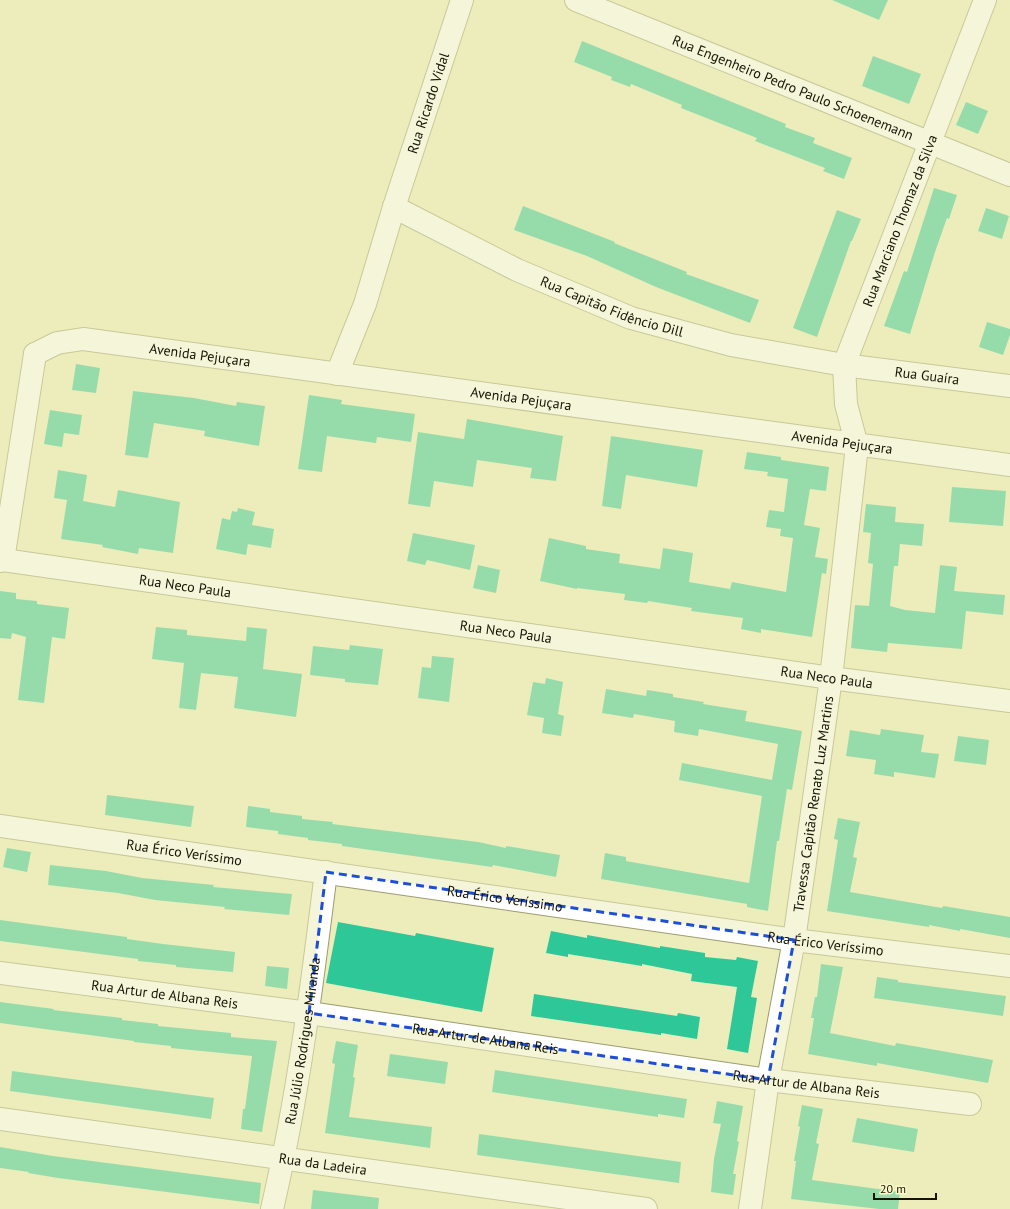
<svg xmlns="http://www.w3.org/2000/svg" width="1010" height="1209" viewBox="0 0 1010 1209" font-family="'PT Sans',sans-serif">
  <rect width="100%" height="100%" fill="#edecbb"/>
  <!-- building -->
  <g fill="#2ec898">
    <path d="M 832,0 L 888,0 L 879,20 Z"/>
    <path d="M 582,41 L 786,124 L 785,127 L 815,138 L 813,143 L 852,158 L 844,179 L 823,171 L 825,168 L 755,141 L 757,138 L 681,108 L 682,105 L 631,84 L 630,87 L 611,80 L 612,77 L 574,62 Z"/>
    <path d="M 873,56 L 921,74 L 909,104 L 862,86 Z"/>
    <path d="M 966,102 L 988,111 L 978,134 L 956,125 Z"/>
    <path d="M 934,188 L 957,195 L 949,219 L 947,218 L 935,252 L 910,334 L 884,326 L 904,271 L 907,272 Z"/>
    <path d="M 523,206 L 615,242 L 614,243 L 687,272 L 686,274 L 759,300 L 750,323 L 656,287 L 587,256 L 514,230 Z"/>
    <path d="M 986,208 L 1009,216 L 1002,239 L 978,231 Z"/>
    <path d="M 837,210 L 861,219 L 852,241 L 851,241 L 817,337 L 793,328 Z"/>
    <path d="M 987,322 L 1010,329 L 1010,335 L 1003,355 L 979,347 Z"/>
    <path d="M 76,364 L 100,368 L 96,393 L 72,390 Z"/>
    <path d="M 133,391 L 194,398 L 236,406 L 237,402 L 265,406 L 259,446 L 204,436 L 205,431 L 154,423 L 148,458 L 125,455 Z"/>
    <path d="M 309,395 L 342,400 L 341,404 L 415,414 L 411,442 L 377,437 L 376,443 L 327,436 L 322,472 L 298,469 Z"/>
    <path d="M 50,410 L 82,415 L 79,435 L 64,433 L 62,447 L 44,444 Z"/>
    <path d="M 467,419 L 563,436 L 556,481 L 530,478 L 532,468 L 477,460 L 473,487 L 434,481 L 430,507 L 408,504 L 418,432 L 464,439 Z"/>
    <path d="M 611,436 L 703,450 L 697,487 L 626,475 L 621,509 L 602,506 Z"/>
    <path d="M 747,452 L 781,457 L 781,460 L 829,467 L 826,491 L 810,489 L 804,525 L 820,528 L 815,557 L 828,559 L 826,574 L 822,573 L 812,637 L 761,629 L 761,633 L 741,629 L 743,618 L 691,611 L 692,608 L 648,601 L 647,603 L 624,600 L 625,594 L 577,588 L 577,589 L 540,581 L 549,538 L 586,546 L 586,549 L 620,554 L 619,563 L 660,569 L 663,548 L 693,553 L 689,582 L 730,589 L 732,582 L 786,592 L 793,538 L 780,536 L 781,529 L 766,527 L 769,510 L 784,512 L 788,479 L 767,476 L 768,472 L 744,469 Z"/>
    <path d="M 58,470 L 87,475 L 83,501 L 115,507 L 118,490 L 180,502 L 173,553 L 139,548 L 138,554 L 102,547 L 103,545 L 61,539 L 67,500 L 54,498 Z"/>
    <path d="M 952,487 L 1006,491 L 1003,526 L 949,522 Z"/>
    <path d="M 866,504 L 896,507 L 895,522 L 924,524 L 922,546 L 900,544 L 898,566 L 894,566 L 890,606 L 905,610 L 935,613 L 940,565 L 957,567 L 954,591 L 1005,595 L 1003,615 L 966,611 L 962,649 L 888,643 L 887,652 L 851,648 L 855,605 L 869,606 L 873,564 L 868,563 L 871,533 L 863,532 Z"/>
    <path d="M 238,508 L 255,512 L 252,525 L 274,529 L 271,548 L 248,544 L 246,555 L 216,549 L 222,518 L 230,520 L 232,511 L 237,512 Z"/>
    <path d="M 413,533 L 475,545 L 470,570 L 427,560 L 425,565 L 407,561 Z"/>
    <path d="M 478,565 L 500,570 L 496,593 L 473,588 Z"/>
    <path d="M 0,591 L 16,593 L 16,599 L 37,601 L 37,604 L 69,608 L 65,639 L 52,637 L 44,703 L 18,700 L 26,637 L 12,633 L 11,639 L 0,638 Z"/>
    <path d="M 156,627 L 187,630 L 187,635 L 246,641 L 247,627 L 267,629 L 263,669 L 302,674 L 296,717 L 234,708 L 238,677 L 201,673 L 196,710 L 179,708 L 184,663 L 152,659 Z"/>
    <path d="M 350,645 L 383,649 L 378,685 L 345,682 L 345,679 L 310,675 L 313,646 L 349,650 Z"/>
    <path d="M 432,656 L 454,658 L 449,702 L 418,698 L 422,667 L 431,668 Z"/>
    <path d="M 546,678 L 563,682 L 558,714 L 564,716 L 561,736 L 542,733 L 544,718 L 527,715 L 533,682 L 545,684 Z"/>
    <path d="M 606,689 L 646,696 L 647,690 L 673,694 L 673,697 L 704,702 L 703,704 L 747,711 L 745,721 L 802,731 L 792,790 L 787,789 L 779,841 L 777,841 L 768,911 L 747,907 L 747,904 L 601,879 L 605,853 L 626,857 L 626,861 L 749,883 L 762,796 L 679,780 L 682,763 L 772,780 L 778,744 L 699,729 L 698,736 L 674,732 L 675,721 L 634,714 L 633,718 L 602,713 Z"/>
    <path d="M 881,729 L 924,735 L 921,752 L 939,754 L 935,778 L 894,772 L 894,777 L 874,774 L 876,760 L 846,756 L 850,730 L 880,735 Z"/>
    <path d="M 958,736 L 989,740 L 986,765 L 954,761 Z"/>
    <path d="M 107,795 L 194,806 L 191,827 L 105,815 Z"/>
    <path d="M 248,806 L 270,809 L 270,812 L 302,816 L 302,819 L 333,822 L 332,824 L 478,842 L 506,848 L 506,846 L 560,855 L 556,877 L 493,865 L 492,867 L 342,846 L 342,844 L 308,840 L 308,838 L 278,834 L 278,831 L 246,827 Z"/>
    <path d="M 838,818 L 860,822 L 853,857 L 857,858 L 850,892 L 942,908 L 943,906 L 1010,917 L 1010,938 L 960,929 L 960,931 L 929,925 L 929,927 L 827,911 L 838,840 L 834,839 Z"/>
    <path d="M 7,848 L 31,852 L 27,872 L 3,867 Z"/>
    <path d="M 50,865 L 106,871 L 142,878 L 214,885 L 213,887 L 292,894 L 289,915 L 224,909 L 225,907 L 155,900 L 118,893 L 48,885 Z"/>
    <path d="M 0,920 L 127,937 L 127,939 L 163,944 L 235,952 L 233,972 L 176,967 L 176,965 L 138,961 L 138,959 L 0,941 Z"/>
    <path d="M 338,922 L 415,936 L 416,933 L 494,948 L 482,1012 L 326,983 Z"/>
    <path d="M 551,931 L 587,938 L 587,935 L 660,948 L 660,946 L 705,953 L 705,957 L 736,960 L 737,957 L 758,961 L 751,997 L 757,998 L 748,1053 L 727,1049 L 737,987 L 691,981 L 692,974 L 642,964 L 642,966 L 568,954 L 568,957 L 546,953 Z"/>
    <path d="M 821,964 L 843,967 L 830,1033 L 895,1046 L 896,1043 L 993,1060 L 988,1083 L 877,1063 L 877,1066 L 808,1054 L 814,1018 L 811,1018 L 815,997 L 817,997 Z"/>
    <path d="M 267,966 L 289,968 L 287,989 L 265,986 Z"/>
    <path d="M 877,977 L 898,980 L 898,982 L 1006,996 L 1003,1016 L 874,998 Z"/>
    <path d="M 534,994 L 677,1016 L 678,1013 L 700,1017 L 697,1039 L 661,1033 L 661,1035 L 531,1016 Z"/>
    <path d="M 0,1002 L 54,1009 L 53,1010 L 122,1018 L 122,1020 L 158,1024 L 158,1026 L 231,1033 L 231,1037 L 277,1041 L 262,1132 L 241,1129 L 243,1109 L 245,1109 L 252,1056 L 171,1048 L 171,1046 L 134,1042 L 134,1041 L 0,1023 Z"/>
    <path d="M 336,1041 L 358,1045 L 353,1077 L 355,1078 L 349,1117 L 432,1127 L 430,1148 L 325,1133 L 335,1064 L 332,1063 Z"/>
    <path d="M 390,1054 L 448,1062 L 445,1084 L 387,1076 Z"/>
    <path d="M 495,1070 L 687,1099 L 684,1118 L 658,1114 L 658,1117 L 492,1092 Z"/>
    <path d="M 12,1071 L 214,1098 L 211,1119 L 10,1091 Z"/>
    <path d="M 717,1101 L 743,1106 L 737,1141 L 739,1142 L 733,1174 L 736,1174 L 733,1195 L 711,1192 L 714,1159 L 721,1124 L 713,1123 Z"/>
    <path d="M 802,1105 L 823,1109 L 816,1143 L 819,1144 L 812,1180 L 900,1192 L 898,1209 L 879,1209 L 791,1199 L 796,1161 L 794,1161 L 800,1127 L 798,1126 Z"/>
    <path d="M 857,1118 L 918,1129 L 914,1152 L 852,1142 Z"/>
    <path d="M 479,1134 L 681,1162 L 679,1183 L 477,1155 Z"/>
    <path d="M 0,1147 L 53,1156 L 261,1183 L 259,1204 L 58,1178 L 28,1173 L 29,1172 L 0,1168 Z"/>
    <path d="M 313,1190 L 379,1198 L 378,1209 L 311,1209 Z"/>
  </g>
  <g fill="none" stroke-linecap="round" stroke-linejoin="round">
    <!-- minor casing -->
    <g stroke="#9d9c6e" stroke-width="24">
      <g id="minor">
        <path id="s1" d="M 576,0 L 1010,175"/>
        <path id="s2" d="M 394,207 L 517,270 L 631,318 L 731,345 L 844,365 L 1010,386"/>
        <path id="s3" d="M 337,374 L 365,304 L 394,207 L 462,0"/>
        <path id="s4" d="M 3,560 L 831,678 L 1010,701"/>
        <path d="M 0,561 L 3,560 L 35,354"/>
        <path id="s5" d="M 0,826 L 794,940 L 1010,966"/>
        <path id="s6" d="M 0,973 L 309,1013 L 768,1080 L 970,1104"/>
        <path id="s7" d="M 0,1119 L 646,1209"/>
        <path id="s8" d="M 272,1209 C 298,1098 312,985 326,872"/>
        <path id="s9" d="M 750,1209 L 768,1080 L 794,940 L 831,678 L 857,446 L 846,404 L 844,365 L 985,0"/>
      </g>
    </g>
    <!-- tertiary casing -->
    <g stroke="#9d9c6e" stroke-width="24">
      <g id="tertiary">
        <path id="s10" d="M 35,354 L 57,343 L 83,339 L 1010,465"/>
      </g>
    </g>
    <!-- minor -->
    <use href="#minor" stroke="#fff" stroke-width="22"/>
    <!-- tertiary -->
    <use href="#tertiary" stroke="#fff" stroke-width="22"/>
  </g>
  <!-- marked area -->
  <path d="M0 0H1010V1209H0ZM 326,872 L 794,940 L 768,1080 L 309,1013 Z" fill="#edecbb" fill-opacity=".55" fill-rule="evenodd"/>
  <path fill="none" stroke="#1d4ed8" stroke-width="3" stroke-dasharray="8 5" stroke-linejoin="round" d="M 326,872 L 794,940 L 768,1080 L 309,1013 Z"/>
  <g text-anchor="middle" dominant-baseline="central" stroke-width="3" stroke-linejoin="round" paint-order="stroke">
    <!-- street labels -->
    <g font-size="14" fill="#151403" stroke="#faf9c8">
      <text stroke="none"><textPath href="#s1" startOffset="234">Rua Engenheiro Pedro Paulo Schoenemann</textPath></text>
      <text stroke="none"><textPath href="#s3" startOffset="286">Rua Ricardo Vidal</textPath></text>
      <text stroke="none"><textPath href="#s9" startOffset="1008">Rua Marciano Thomaz da Silva</textPath></text>
      <text stroke="none"><textPath href="#s2" startOffset="240">Rua Capitão Fidêncio Dill</textPath></text>
      <text stroke="none"><textPath href="#s10" startOffset="169">Avenida Pejuçara</textPath></text>
      <text stroke="none"><textPath href="#s2" startOffset="564">Rua Guaíra</textPath></text>
      <text stroke="none"><textPath href="#s10" startOffset="493">Avenida Pejuçara</textPath></text>
      <text stroke="none"><textPath href="#s10" startOffset="817">Avenida Pejuçara</textPath></text>
      <text stroke="none"><textPath href="#s4" startOffset="184">Rua Neco Paula</textPath></text>
      <text stroke="none"><textPath href="#s4" startOffset="508">Rua Neco Paula</textPath></text>
      <text stroke="none"><textPath href="#s4" startOffset="832">Rua Neco Paula</textPath></text>
      <text stroke="none"><textPath href="#s9" startOffset="410">Travessa Capitão Renato Luz Martins</textPath></text>
      <text stroke="none"><textPath href="#s5" startOffset="186">Rua Érico Veríssimo</textPath></text>
      <text stroke="none"><textPath href="#s5" startOffset="510">Rua Érico Veríssimo</textPath></text>
      <text stroke="none"><textPath href="#s5" startOffset="834">Rua Érico Veríssimo</textPath></text>
      <text stroke="none"><textPath href="#s6" startOffset="166">Rua Artur de Albana Reis</textPath></text>
      <text stroke="none"><textPath href="#s6" startOffset="490">Rua Artur de Albana Reis</textPath></text>
      <text stroke="none"><textPath href="#s8" startOffset="171">Rua Júlio Rodrigues Miranda</textPath></text>
      <text stroke="none"><textPath href="#s6" startOffset="814">Rua Artur de Albana Reis</textPath></text>
      <text stroke="none"><textPath href="#s7" startOffset="326">Rua da Ladeira</textPath></text>
    </g>
  </g>
  <!-- scale -->
  <path d="M874 1193v6h62v-6" fill="none" stroke="#151403" stroke-width="2"/>
  <text x="880" y="1193" font-size="12" fill="#151403" stroke="#faf9c8" stroke-width="3" paint-order="stroke">20 m</text>
</svg>
